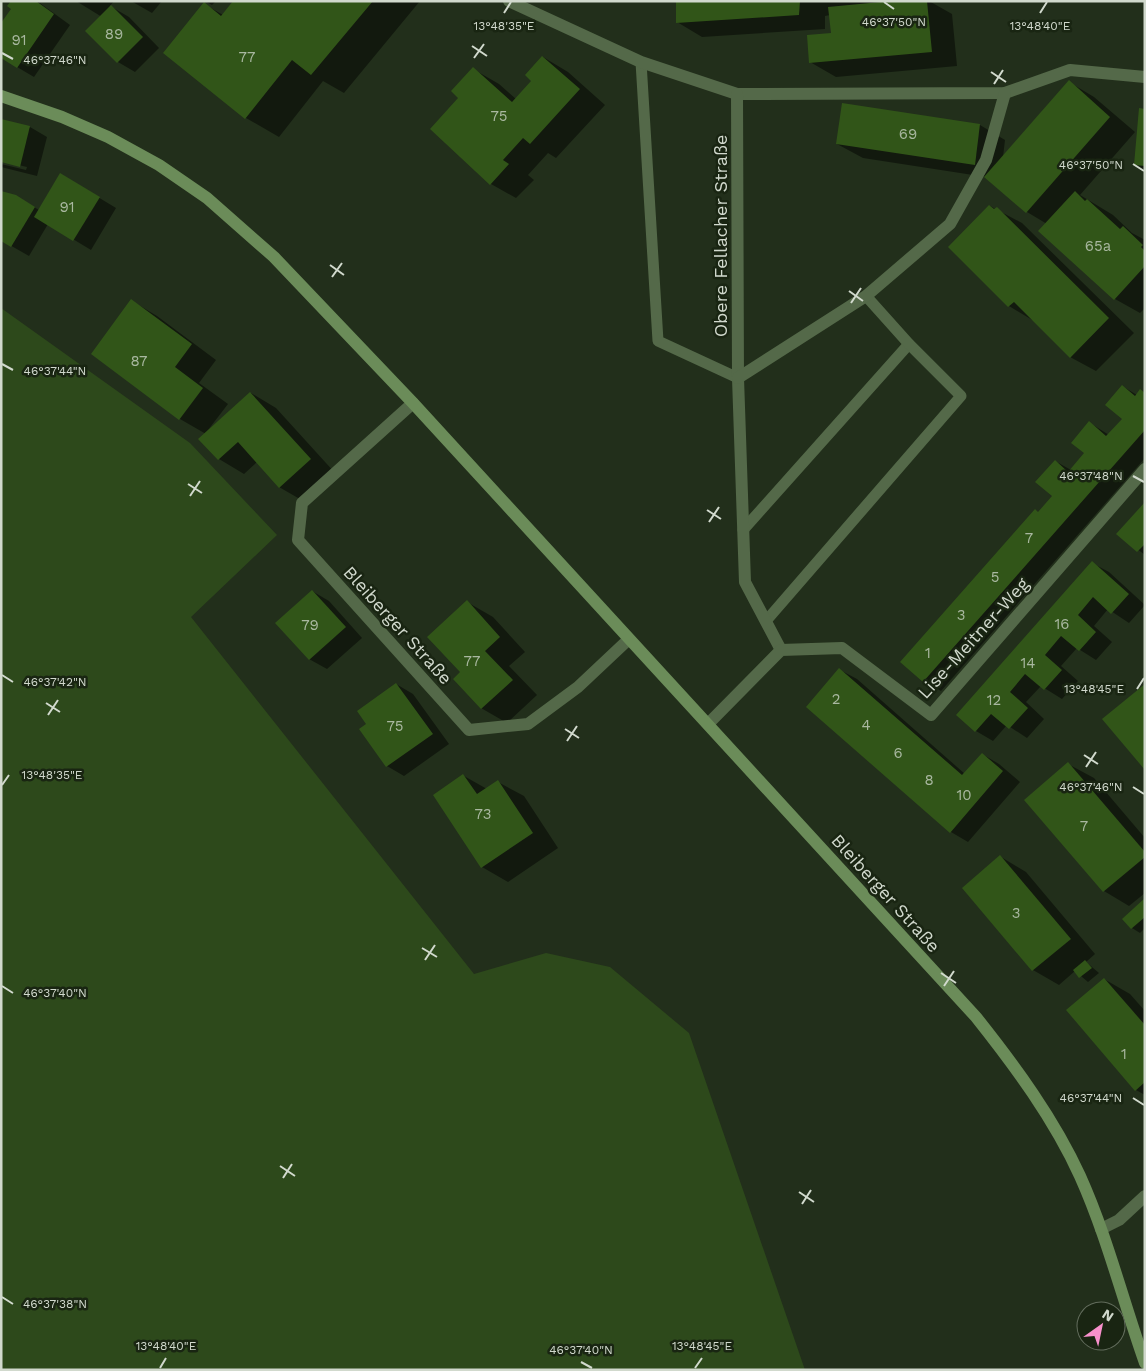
<svg xmlns="http://www.w3.org/2000/svg" width="1146" height="1371" viewBox="0 0 1146 1371" font-family="'Work Sans',sans-serif">
  <rect width="100%" height="100%" fill="#222f1b"/>
  <!-- green -->
  <path fill="#2d491b" d="M 1,308 L 190,443 L 277,535 L 191,617 L 474,974 L 546,953 L 610,967 L 689,1033 L 805,1370 L 1,1370 Z"/>
  <!-- shadow -->
  <g fill="#0007">
    <path d="M 12,1 L 37,1 L 70,25 L 34,77 L 17,67 Z"/>
    <path d="M 76,1 L 114,1 L 110,6 L 129,17 L 159,48 L 135,72 L 118,62 L 87,31 L 102,17 Z"/>
    <path d="M 131,1 L 162,1 L 152,13 Z"/>
    <path d="M 205,1 L 216,1 L 212,5 Z"/>
    <path d="M 234,1 L 420,1 L 344,93 L 323,81 L 279,137 L 246,118 L 165,53 L 204,4 L 223,15 Z"/>
    <path d="M 677,1 L 929,1 L 952,14 L 957,66 L 836,77 L 810,62 L 832,34 L 830,15 L 825,16 L 825,29 L 702,37 L 677,22 Z"/>
    <path d="M 543,57 L 568,72 L 605,105 L 556,158 L 548,153 L 528,175 L 534,180 L 516,198 L 491,184 L 460,98 L 473,69 L 499,84 L 516,99 L 533,81 Z"/>
    <path d="M 1069,82 L 1094,97 L 1135,132 L 1080,195 L 1113,215 L 1132,233 L 1145,240 L 1145,308 L 1140,313 L 1115,299 L 1047,224 L 1027,212 L 986,177 L 863,158 L 837,144 L 843,105 L 980,125 L 1005,140 L 1003,157 Z"/>
    <path d="M 1145,110 L 1145,170 L 1135,164 Z"/>
    <path d="M 30,127 L 47,137 L 37,176 L 1,167 L 1,164 L 26,170 L 27,167 L 1,161 Z"/>
    <path d="M 78,185 L 116,208 L 91,250 L 48,224 L 29,256 L 1,240 L 15,196 L 39,210 Z"/>
    <path d="M 990,206 L 1022,223 L 1134,333 L 1096,371 L 1070,357 L 1034,321 L 1009,306 L 949,247 Z"/>
    <path d="M 132,301 L 157,316 L 216,360 L 199,383 L 228,404 L 208,430 L 251,393 L 276,408 L 336,474 L 305,502 L 279,487 L 257,462 L 244,474 L 219,459 L 200,439 L 206,434 L 180,419 L 93,354 Z"/>
    <path d="M 1122,386 L 1137,395 L 1145,393 L 1145,458 L 941,691 L 924,681 L 902,662 L 1054,496 L 1055,461 L 1071,470 L 1086,453 L 1090,423 L 1109,435 L 1123,419 Z"/>
    <path d="M 1145,504 L 1145,555 L 1118,534 Z"/>
    <path d="M 1092,563 L 1109,572 L 1145,605 L 1129,623 L 1108,609 L 1094,626 L 1112,642 L 1096,660 L 1077,648 L 1061,666 L 1078,681 L 1062,699 L 1041,686 L 1026,702 L 1044,719 L 1027,738 L 1007,725 L 993,741 L 976,731 Z"/>
    <path d="M 312,591 L 329,601 L 362,638 L 327,669 L 309,659 Z"/>
    <path d="M 467,602 L 493,617 L 525,652 L 509,666 L 537,695 L 507,723 L 481,708 L 461,672 Z"/>
    <path d="M 840,670 L 857,679 L 965,774 L 982,754 L 999,764 L 1020,782 L 968,842 L 951,832 Z"/>
    <path d="M 396,684 L 413,694 L 449,744 L 404,776 L 387,766 L 361,729 L 368,724 Z"/>
    <path d="M 1068,764 L 1094,778 L 1145,838 L 1145,893 L 1129,906 L 1104,891 Z"/>
    <path d="M 464,776 L 487,789 L 498,782 L 524,796 L 558,848 L 508,882 L 482,867 Z"/>
    <path d="M 1001,857 L 1026,872 L 1095,954 L 1086,962 L 1099,973 L 1088,982 L 1075,971 L 1059,985 L 1033,970 L 964,888 Z"/>
    <path d="M 1145,900 L 1145,928 L 1140,933 L 1132,928 Z"/>
    <path d="M 1104,979 L 1130,994 L 1145,1011 L 1145,1095 L 1136,1090 Z"/>
  </g>
  <!-- building -->
  <g fill="#315518">
    <path d="M 11,1 L 36,1 L 54,14 L 17,68 L 1,58 L 1,23 L 11,9 L 7,6 Z"/>
    <path d="M 233,1 L 373,1 L 311,75 L 292,60 L 245,119 L 163,53 L 204,2 L 221,16 Z"/>
    <path d="M 676,1 L 800,1 L 799,15 L 676,23 Z"/>
    <path d="M 891,1 L 927,1 L 932,52 L 809,63 L 807,35 L 831,33 L 828,7 Z"/>
    <path d="M 111,5 L 143,37 L 117,63 L 85,31 Z"/>
    <path d="M 542,56 L 580,89 L 530,144 L 523,138 L 503,160 L 509,164 L 490,185 L 430,129 L 458,98 L 451,91 L 473,67 L 512,102 L 531,81 L 525,75 Z"/>
    <path d="M 1069,80 L 1110,117 L 1026,213 L 984,177 Z"/>
    <path d="M 842,103 L 980,124 L 975,165 L 836,144 Z"/>
    <path d="M 1139,108 L 1145,109 L 1145,166 L 1134,165 Z"/>
    <path d="M 1,119 L 30,126 L 20,167 L 1,162 Z"/>
    <path d="M 60,173 L 100,197 L 73,241 L 34,217 Z"/>
    <path d="M 1,191 L 16,195 L 35,207 L 11,247 L 1,241 Z"/>
    <path d="M 1075,191 L 1085,201 L 1087,199 L 1120,229 L 1123,226 L 1143,245 L 1141,247 L 1145,251 L 1145,266 L 1114,300 L 1038,231 Z"/>
    <path d="M 989,205 L 994,209 L 997,207 L 1109,318 L 1070,358 L 1014,302 L 1008,307 L 948,247 Z"/>
    <path d="M 131,299 L 192,344 L 175,367 L 203,388 L 179,420 L 91,354 Z"/>
    <path d="M 1122,385 L 1135,396 L 1140,389 L 1145,393 L 1145,430 L 923,682 L 900,662 L 1035,509 L 1038,512 L 1052,496 L 1035,482 L 1055,460 L 1068,472 L 1084,453 L 1071,443 L 1089,421 L 1106,436 L 1122,419 L 1105,405 Z"/>
    <path d="M 250,392 L 311,459 L 279,488 L 238,442 L 218,460 L 198,439 Z"/>
    <path d="M 1145,502 L 1145,544 L 1137,552 L 1116,534 Z"/>
    <path d="M 1092,561 L 1129,594 L 1111,614 L 1093,597 L 1078,615 L 1096,632 L 1079,651 L 1061,636 L 1045,655 L 1062,670 L 1044,690 L 1025,674 L 1010,692 L 1028,708 L 1009,729 L 991,714 L 975,732 L 956,715 Z"/>
    <path d="M 312,590 L 346,627 L 309,660 L 275,623 Z"/>
    <path d="M 467,600 L 500,637 L 485,651 L 513,680 L 481,709 L 453,679 L 460,672 L 427,637 Z"/>
    <path d="M 839,668 L 962,775 L 982,753 L 1003,771 L 950,833 L 806,707 Z"/>
    <path d="M 396,683 L 433,734 L 386,767 L 359,729 L 366,724 L 357,711 Z"/>
    <path d="M 1145,684 L 1145,770 L 1102,719 Z"/>
    <path d="M 1068,762 L 1145,852 L 1145,857 L 1103,892 L 1024,800 Z"/>
    <path d="M 463,774 L 477,794 L 498,780 L 533,833 L 481,868 L 433,795 Z"/>
    <path d="M 1000,855 L 1071,939 L 1032,971 L 962,888 Z"/>
    <path d="M 1145,898 L 1145,917 L 1131,929 L 1122,919 Z"/>
    <path d="M 1085,960 L 1092,968 L 1079,978 L 1073,970 Z"/>
    <path d="M 1104,978 L 1145,1025 L 1145,1082 L 1135,1091 L 1066,1010 Z"/>
  </g>
  <g fill="none" stroke-linecap="round" stroke-linejoin="round">
    <!-- service -->
    <g stroke="#546949" stroke-width="11">
      <path d="M 641,62 L 658,341 L 738,378"/>
      <path d="M 743,530 L 909,344"/>
      <path d="M 766,621 L 961,396 L 909,344 L 866,296"/>
    </g>
    <!-- minor -->
    <g stroke="#546949" stroke-width="12">
      <path d="M 509,1 L 641,62 L 737,94 L 1005,93 L 1070,70 L 1145,77"/>
      <path d="M 737,94 L 738,378 L 745,582 L 781,650"/>
      <path d="M 738,378 L 866,296 L 950,224 L 986,160 L 1005,93"/>
      <path d="M 413,403 L 302,503 L 298,540 L 469,730 L 528,724 L 578,687 L 629,639"/>
      <path d="M 708,724 L 781,650 L 842,648 L 931,715 L 1145,469"/>
      <path d="M 1101,1229 L 1119,1220 L 1145,1196"/>
    </g>
    <!-- secondary -->
    <path stroke="#6b8c59" stroke-width="12" d="M 1,96 L 62,117 L 108,137 L 159,165 L 207,198 L 274,257 L 413,403 L 976,1017 C 1015,1066 1054,1119 1080,1176 C 1107,1236 1123,1301 1145,1363"/>
  </g>
  <!-- ticks -->
  <path fill="none" stroke="#d1d9cd" stroke-width="2" d="M 884,2 L 894,9M 504,13 L 511,2M 1040,13 L 1047,2M 472,46 L 487,56M 2,53 L 13,59M 474,58 L 484,44M 991,72 L 1006,82M 994,84 L 1003,70M 1133,164 L 1144,171M 330,265 L 344,275M 332,277 L 342,263M 849,291 L 863,301M 851,303 L 861,288M 2,364 L 13,370M 1133,476 L 1144,482M 188,484 L 202,493M 190,496 L 200,481M 707,510 L 721,519M 709,522 L 719,507M 2,675 L 13,682M 1137,689 L 1144,678M 46,703 L 60,712M 48,715 L 58,700M 565,729 L 579,738M 567,741 L 577,726M 1084,755 L 1098,764M 1086,767 L 1096,752M 2,785 L 9,775M 1133,787 L 1144,794M 422,948 L 437,957M 425,960 L 435,945M 941,973 L 956,983M 2,986 L 13,993M 944,986 L 954,971M 1133,1098 L 1144,1105M 280,1166 L 295,1176M 283,1178 L 292,1164M 799,1192 L 814,1202M 802,1204 L 811,1190M 2,1297 L 13,1304M 581,1362 L 592,1368M 160,1368 L 166,1358M 695,1368 L 702,1358"/>
  <g text-anchor="middle" dominant-baseline="central" stroke-width="5" stroke-linejoin="round" paint-order="stroke">
    <!-- number labels -->
    <g font-size="15" fill="#a9b8a0">
      <text x="114" y="34">89</text>
      <text x="19" y="40">91</text>
      <text x="247" y="57">77</text>
      <text x="499" y="116">75</text>
      <text x="908" y="134">69</text>
      <text x="67" y="207">91</text>
      <text x="1098" y="246">65a</text>
      <text x="139" y="361">87</text>
      <text x="1029" y="538">7</text>
      <text x="995" y="577">5</text>
      <text x="961" y="615">3</text>
      <text x="1062" y="624">16</text>
      <text x="310" y="625">79</text>
      <text x="928" y="653">1</text>
      <text x="472" y="661">77</text>
      <text x="1028" y="663">14</text>
      <text x="836" y="699">2</text>
      <text x="994" y="700">12</text>
      <text x="866" y="725">4</text>
      <text x="395" y="726">75</text>
      <text x="898" y="753">6</text>
      <text x="929" y="780">8</text>
      <text x="964" y="795">10</text>
      <text x="483" y="814">73</text>
      <text x="1084" y="826">7</text>
      <text x="1016" y="913">3</text>
      <text x="1124" y="1054">1</text>
    </g>
    <!-- street labels -->
    <g font-size="18" fill="#d1d9cd" stroke="#192512">
      <text transform="translate(720 236) rotate(-90)">Obere Fellacher Straße</text>
      <text transform="translate(398 625) rotate(48)">Bleiberger Straße</text>
      <text transform="translate(973 638) rotate(-48)">Lise-Meitner-Weg</text>
      <text transform="translate(886 893) rotate(48)">Bleiberger Straße</text>
    </g>
  </g>
  <g font-size="12" text-anchor="middle" fill="#d1d9cd" stroke="#192512" stroke-width="5" stroke-linejoin="round" paint-order="stroke">
    <text x="894" y="26">46°37'50"N</text>
    <text x="504" y="30">13°48'35"E</text>
    <text x="1040" y="30">13°48'40"E</text>
    <text x="55" y="64">46°37'46"N</text>
    <text x="1091" y="169">46°37'50"N</text>
    <text x="55" y="375">46°37'44"N</text>
    <text x="1091" y="480">46°37'48"N</text>
    <text x="55" y="686">46°37'42"N</text>
    <text x="1094" y="693">13°48'45"E</text>
    <text x="52" y="779">13°48'35"E</text>
    <text x="1091" y="791">46°37'46"N</text>
    <text x="55" y="997">46°37'40"N</text>
    <text x="1091" y="1102">46°37'44"N</text>
    <text x="55" y="1308">46°37'38"N</text>
    <text x="166" y="1350">13°48'40"E</text>
    <text x="702" y="1350">13°48'45"E</text>
    <text x="581" y="1354">46°37'40"N</text>
  </g>
  <!-- border -->
  <rect width="1146" height="1371" fill="none" stroke="#d1d9cd" stroke-width="5"/>
  <!-- north arrow -->
  <g transform="translate(1101 1326) rotate(33)"><circle r="24" fill="#192512" stroke="#636d5d"/>
  <path d="M0-4L9 19L0 12L-9 19Z" fill="#f890cc"/>
  <text y="-8" font-size="14" font-weight="bold" text-anchor="middle" fill="#d1d9cd">N</text>
  </g>
</svg>
